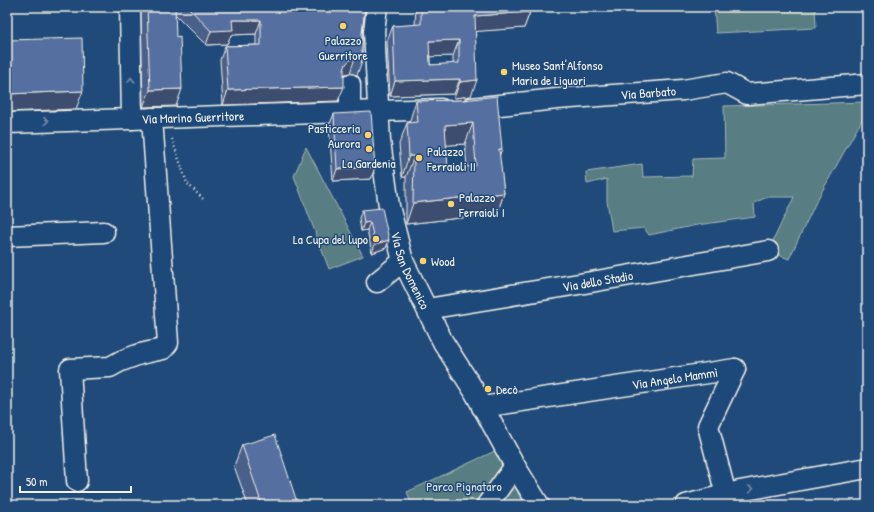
<svg xmlns="http://www.w3.org/2000/svg" width="874" height="512" viewBox="0 0 874 512" font-family="'Patrick Hand',sans-serif">
  <rect width="100%" height="100%" fill="#1f4a7a"/>
  <filter id="ink" filterUnits="userSpaceOnUse"><feTurbulence type="fractalNoise" baseFrequency=".025" numOctaves="2"/><feDisplacementMap in="SourceGraphic" scale="8" xChannelSelector="R" yChannelSelector="G"/><feConvolveMatrix kernelMatrix="1 2 1 2 8 2 1 2 1" color-interpolation-filters="sRGB"/></filter>
  <g filter="url(#ink)">
    <!-- green -->
    <g fill="#597d82" stroke="#a6b7b5">
      <path d="M 714,7 L 815,7 L 816,28 L 716,33 Z"/>
      <path d="M 867,102 L 867,111 L 816,202 L 789,259 L 768,251 L 794,197 L 767,197 L 754,203 L 755,217 L 697,225 L 649,235 L 644,228 L 612,231 L 607,201 L 607,179 L 587,184 L 586,172 L 642,164 L 643,177 L 692,176 L 693,159 L 725,158 L 724,106 Z"/>
      <path d="M 306,147 L 363,256 L 329,269 L 294,176 Z"/>
      <path d="M 497,450 L 504,463 L 475,505 L 412,505 L 407,492 Z"/>
      <path d="M 512,480 L 524,505 L 494,505 Z"/>
    </g>
    <g fill="none" stroke-linecap="round" stroke-linejoin="round">
      <!-- minor casing -->
      <g stroke="#f4f1e8" stroke-width="23">
        <g id="minor">
          <path d="M 130,7 L 132,119"/>
          <path id="s1" d="M 377,7 L 374,31 L 380,141 L 389,206 L 403,261 L 443,342 L 473,389 L 515,466 L 539,505"/>
          <path id="s2" d="M 471,108 L 557,99 L 683,90 L 727,83 L 747,94 L 867,84"/>
          <path d="M 350,112 L 350,84"/>
          <path id="s3" d="M 7,123 L 441,109"/>
          <path d="M 7,236 L 104,232"/>
          <path d="M 377,282 L 403,261"/>
          <path id="s4" d="M 427,309 L 591,282 L 768,251"/>
          <path id="s5" d="M 482,407 L 735,369"/>
          <path d="M 77,481 L 70,369 L 110,367 L 121,361 L 140,354 L 163,349 L 168,343 L 152,118"/>
          <path d="M 726,495 L 708,426 L 735,369"/>
          <path d="M 487,505 L 515,466"/>
          <path d="M 686,505 L 740,491 L 867,468"/>
        </g>
      </g>
      <!-- path -->
      <path stroke="#f4f1e8" stroke-width="2.5" stroke-dasharray="1 3" stroke-linecap="butt" d="M 172,139 L 187,183 L 205,201"/>
      <!-- minor -->
      <use href="#minor" stroke="#1f4a7a" stroke-width="20"/>
    </g>
    <!-- wall -->
    <g fill="#49608a" stroke="#f4f1e8" fill-rule="evenodd">
      <path d="M 141,7 L 365,7 L 362,33 L 362,61 L 357,75 L 350,73 L 344,75 L 338,101 L 223,105 L 220,60 L 225,46 L 256,45 L 256,34 L 231,35 L 227,44 L 206,45 L 175,14 L 176,106 L 143,107 Z"/>
      <path d="M 416,7 L 530,7 L 530,12 L 524,28 L 476,31 L 471,96 L 454,98 L 454,94 L 390,96 L 387,41 L 393,26 L 415,25 ZM 430,56 L 453,56 L 453,64 L 430,65 Z"/>
      <path d="M 464,100 L 499,155 L 504,193 L 497,214 L 406,224 L 406,177 L 402,177 L 399,144 L 407,123 L 409,123 L 416,101 ZM 465,144 L 467,167 L 448,169 L 446,145 Z"/>
      <path d="M 334,114 L 371,179 L 333,181 L 329,126 Z"/>
      <path d="M 362,210 L 386,248 L 372,253 L 367,230 L 361,231 L 359,218 Z"/>
      <path d="M 242,445 L 298,505 L 248,505 L 234,466 Z"/>
    </g>
    <!-- shaded-wall -->
    <g fill="#3c4e70" stroke="#f4f1e8">
      <path d="M 530,12 L 524,28 L 469,32 L 475,16 Z"/>
      <path d="M 232,20 L 261,20 L 256,34 L 231,35 L 227,44 L 206,45 L 211,31 Z"/>
      <path d="M 459,40 L 453,56 L 424,57 L 429,41 Z"/>
      <path d="M 355,58 L 350,73 L 345,74 L 340,78 L 346,64 L 350,60 Z"/>
      <path d="M 460,79 L 454,94 L 390,96 L 395,81 Z"/>
      <path d="M 477,80 L 471,96 L 454,98 L 460,82 Z"/>
      <path d="M 344,87 L 338,101 L 223,105 L 228,90 Z"/>
      <path d="M 182,89 L 176,106 L 143,107 L 150,90 Z"/>
      <path d="M 83,91 L 76,109 L 7,112 L 7,94 Z"/>
      <path d="M 473,123 L 465,144 L 437,146 L 445,125 Z"/>
      <path d="M 499,149 L 502,149 L 494,170 Z"/>
      <path d="M 409,156 L 414,156 L 406,177 L 402,177 Z"/>
      <path d="M 375,167 L 371,179 L 333,181 L 337,169 Z"/>
      <path d="M 504,193 L 497,214 L 406,224 L 413,203 Z"/>
      <path d="M 370,222 L 367,230 L 361,231 L 364,223 Z"/>
      <path d="M 389,240 L 386,248 L 372,253 L 375,244 Z"/>
    </g>
    <!-- building -->
    <g fill="#5570a0" stroke="#f4f1e8" fill-rule="evenodd">
      <path d="M 147,7 L 175,7 L 176,37 L 180,36 L 182,89 L 150,90 Z"/>
      <path d="M 188,7 L 365,7 L 362,33 L 362,61 L 355,58 L 350,60 L 346,64 L 344,70 L 344,87 L 228,90 L 225,46 L 261,45 L 261,20 L 232,20 L 233,30 L 211,31 Z"/>
      <path d="M 421,7 L 530,7 L 530,12 L 475,16 L 477,80 L 460,82 L 460,79 L 395,81 L 393,26 L 421,24 ZM 459,40 L 459,63 L 430,65 L 429,41 Z"/>
      <path d="M 82,38 L 83,91 L 7,94 L 7,40 Z"/>
      <path d="M 497,96 L 502,149 L 499,149 L 504,193 L 413,203 L 414,156 L 409,156 L 407,123 L 418,122 L 416,101 L 464,100 ZM 473,123 L 476,166 L 448,169 L 445,125 Z"/>
      <path d="M 371,112 L 375,167 L 337,169 L 334,114 Z"/>
      <path d="M 382,208 L 389,240 L 375,244 L 370,222 L 364,223 L 362,210 Z"/>
      <path d="M 275,435 L 298,505 L 262,505 L 242,445 Z"/>
    </g>
    <!-- one-way arrows -->
    <defs><path id="oneway-chevron" d="M-2-3.5L2.5 0L-2 3.5" fill="none" stroke-width="1.6" stroke-linecap="round" stroke-linejoin="round"/></defs>
    <g stroke="#748da6">
      <use href="#oneway-chevron" transform="translate(131 80) rotate(-92)"/>
      <use href="#oneway-chevron" transform="translate(46 121) rotate(-2)"/>
      <use href="#oneway-chevron" transform="translate(751 489) rotate(-10)"/>
    </g>
  </g>
  <!-- markers -->
  <g fill="#ffd166" stroke="#1f4a7a" stroke-width="1.5">
    <circle cx="343" cy="26" r="4"/>
    <circle cx="504" cy="72" r="4"/>
    <circle cx="368" cy="135" r="4"/>
    <circle cx="369" cy="149" r="4"/>
    <circle cx="419" cy="158" r="4"/>
    <circle cx="451" cy="204" r="4"/>
    <circle cx="376" cy="239" r="4"/>
    <circle cx="423" cy="261" r="4"/>
    <circle cx="488" cy="389" r="4"/>
  </g>
  <g text-anchor="middle" dominant-baseline="central" stroke-width="3" stroke-linejoin="round" paint-order="stroke">
    <!-- poi labels -->
    <g font-size="13" fill="#f4f1e8" stroke="#1f4a7a" text-anchor="start">
      <text x="343" y="40" text-anchor="middle">Palazzo<tspan x="343" dy="15">Guerritore</tspan></text>
      <text x="512" y="65">Museo Sant'Alfonso<tspan x="512" dy="15">Maria de Liguori</tspan></text>
      <text x="360" y="128" text-anchor="end">Pasticceria<tspan x="360" dy="15">Aurora</tspan></text>
      <text x="427" y="151">Palazzo<tspan x="427" dy="15">Ferraioli II</tspan></text>
      <text x="369" y="163" text-anchor="middle">La Gardenia</text>
      <text x="459" y="197">Palazzo<tspan x="459" dy="15">Ferraioli I</tspan></text>
      <text x="368" y="239" text-anchor="end">La Cupa del lupo</text>
      <text x="431" y="261">Wood</text>
      <text x="496" y="389">Decò</text>
    </g>
    <!-- street labels -->
    <g font-size="13" fill="#f4f1e8" stroke="#1f4a7a">
      <text stroke="none"><textPath href="#s2" startOffset="178">Via Barbato</textPath></text>
      <text stroke="none"><textPath href="#s3" startOffset="186">Via Marino Guerritore</textPath></text>
      <text stroke="none"><textPath href="#s1" startOffset="268">Via San Domenico</textPath></text>
      <text stroke="none"><textPath href="#s4" startOffset="173">Via dello Stadio</textPath></text>
      <text stroke="none"><textPath href="#s5" startOffset="195">Via Angelo Mammì</textPath></text>
    </g>
    <!-- park labels -->
    <g font-size="13" fill="#dde0d9" stroke="#1f4a7a">
      <text x="464" y="486">Parco Pignataro</text>
    </g>
  </g>
  <!-- margin -->
  <rect width="874" height="512" fill="none" stroke="#1f4a7a" stroke-width="24"/>
  <rect x="12" y="12" width="850" height="488" fill="none" stroke="#f4f1e8" stroke-width="1.5" filter="url(#ink)"/>
  <!-- scale -->
  <path d="M20 486v6h111v-6" fill="none" stroke="#f4f1e8" stroke-width="2"/>
  <text x="26" y="486" font-size="12" fill="#f4f1e8" stroke="#1f4a7a" stroke-width="3" paint-order="stroke">50 m</text>
</svg>
